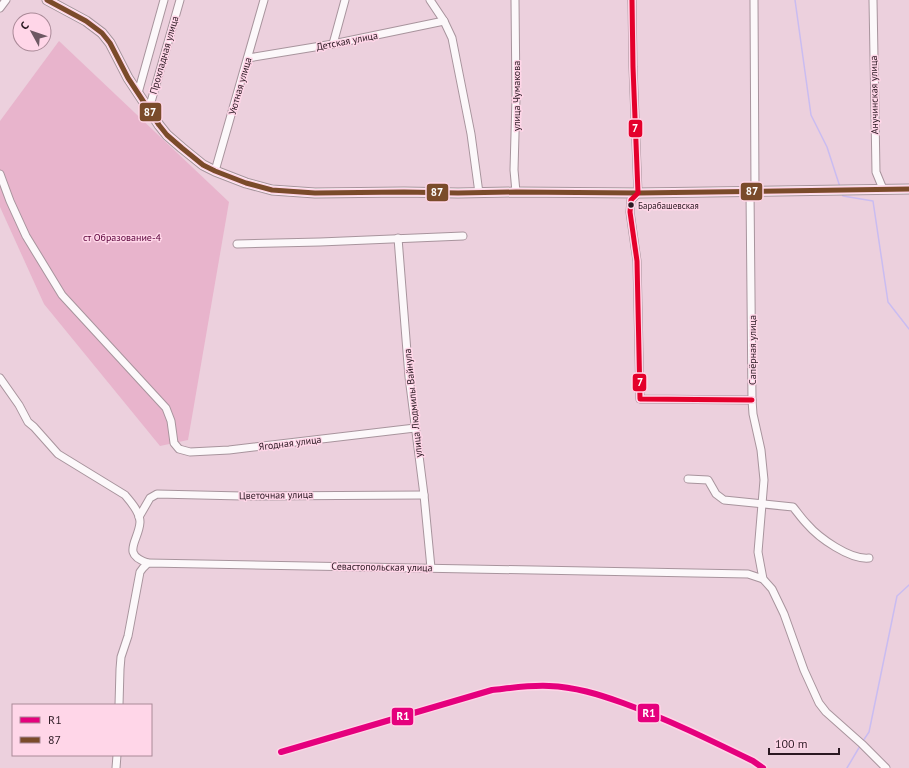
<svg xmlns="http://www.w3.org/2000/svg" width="909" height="768" viewBox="0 0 909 768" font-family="'PT Sans',sans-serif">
  <rect width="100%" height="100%" fill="#ecd0dd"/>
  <!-- green -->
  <path fill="#e8b4cc" d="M 59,41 L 229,202 L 188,440 L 160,446 L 44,304 L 0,207 L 0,121 Z"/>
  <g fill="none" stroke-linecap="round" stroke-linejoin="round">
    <!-- stream -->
    <g stroke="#cabcf1" stroke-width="1.5">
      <path d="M 795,0 L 811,115 L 827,147 L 840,187"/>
      <path d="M 842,193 L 843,196 L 873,201 L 888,302 L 909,329"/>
      <path d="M 863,741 L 869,732 L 897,596 L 909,585"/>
      <path d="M 847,768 L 860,746"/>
    </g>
    <!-- minor casing -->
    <g stroke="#a8949d" stroke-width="9">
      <g id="minor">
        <path d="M 430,0 L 444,21 L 452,38 L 471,134 L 479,193"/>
        <path d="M 515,0 L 516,98 L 514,170 L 516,192"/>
        <path d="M 632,0 L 633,67 L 638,193 L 631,200 L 630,212 L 637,261 L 640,399 L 752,400"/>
        <path d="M 754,0 L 755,191"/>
        <path d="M 873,0 L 876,172 L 883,189"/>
        <path d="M 0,8 L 6,0"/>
        <path d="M 333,44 L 345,0"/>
        <path d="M 248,58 L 333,44 L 444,21"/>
        <path d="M 138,93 L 164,0"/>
        <path d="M 149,109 L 180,0"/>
        <path d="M 215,171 L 264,0"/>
        <path d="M 0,174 L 10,201 L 26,236 L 62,295 L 166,408 L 171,421 L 174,443 L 179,449 L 190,452 L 229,450 L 415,428"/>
        <path d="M 750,191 L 752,400 L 753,414 L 761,450 L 764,480 L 758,552 L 763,579 L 772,589 L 784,614 L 804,670 L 819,703 L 826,712 L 862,744 L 886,768"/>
        <path d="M 398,238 L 409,377 L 424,495 L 431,568"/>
        <path d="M 237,244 L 320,242 L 463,236"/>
        <path d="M 0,378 L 19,405 L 28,422 L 34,427 L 58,454 L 125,495 C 131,502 140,512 140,522 C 139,541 120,554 148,563"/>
        <path d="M 688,479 L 708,480 L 716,494 L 724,500 L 793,507 C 798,513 802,519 807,524 C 819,538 850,560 869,558"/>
        <path d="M 139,517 L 150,498 L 157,494 L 242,496 L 424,495"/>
        <path d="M 119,705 L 120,669 L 121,657 L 128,636 L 140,572 L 143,568 L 148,563 L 748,574 L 763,579"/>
        <path d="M 116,768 L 117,755"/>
      </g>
    </g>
    <!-- major casing -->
    <g stroke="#a8949d" stroke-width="11">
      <path id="major" d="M 47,0 L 86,21 L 102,33 L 110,43 L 128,78 L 159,125 L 167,135 L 182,148 L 203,165 L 215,171 L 246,183 L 272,190 L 315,193 L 404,192 L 458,193 L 516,192 L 638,193 L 909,189"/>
    </g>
    <!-- minor -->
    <use href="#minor" stroke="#fcf8fa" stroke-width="7"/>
    <!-- major -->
    <use href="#major" stroke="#fcf8fa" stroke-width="9"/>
    <!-- bus-1 casing -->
    <g stroke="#ffd6e8" stroke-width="8">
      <path id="bus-1" d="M 47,0 L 86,21 L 102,33 L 110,43 L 128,78 L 159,125 L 167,135 L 182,148 L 203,165 L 215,171 L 246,183 L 272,190 L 315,193 L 404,192 L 458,193 L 516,192 L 638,193 L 909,189"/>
    </g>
    <!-- bus-2 casing -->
    <g stroke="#ffd6e8" stroke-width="8">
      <path id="bus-2" d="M 632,0 L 633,67 L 638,193 L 631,200 L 630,212 L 637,261 L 640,399 L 752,400"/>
    </g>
    <!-- bus-1 -->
    <use href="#bus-1" stroke="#7a4b2a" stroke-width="5"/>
    <!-- bus-2 -->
    <use href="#bus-2" stroke="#e4002b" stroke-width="5"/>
    <!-- rail-1 casing -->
    <g stroke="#ffd6e8" stroke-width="9">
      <path id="rail-1" d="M 281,752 L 492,690 C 511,688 530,685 549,686 C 575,687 598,694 623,703 C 667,719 710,740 753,761 L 763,768"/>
    </g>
    <!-- rail-1 -->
    <use href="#rail-1" stroke="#e5007d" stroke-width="6"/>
  </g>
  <!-- markers -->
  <circle fill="#2a1821" stroke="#ffd6e8" stroke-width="1.5" cx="631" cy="205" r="3.5"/>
  <g text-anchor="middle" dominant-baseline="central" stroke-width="3" stroke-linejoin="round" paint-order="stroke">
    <!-- bus labels -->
    <g font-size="9" fill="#2a1821" stroke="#ffd6e8" text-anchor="start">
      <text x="638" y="205">Барабашевская</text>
    </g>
    <!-- street labels -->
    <g font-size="10" fill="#2a1821" stroke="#ffd6e8">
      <text transform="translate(347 41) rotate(-11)">Детская улица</text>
      <text transform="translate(164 55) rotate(-74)">Прохладная улица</text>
      <text transform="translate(240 86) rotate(-74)">Уютная улица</text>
      <text transform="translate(874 95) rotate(-91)">Анучинская улица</text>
      <text transform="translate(516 96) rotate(-90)">улица Чумакова</text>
      <text transform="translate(752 350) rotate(-90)">Сапёрная улица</text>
      <text transform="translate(413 403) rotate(-96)">улица Людмилы Вайнула</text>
      <text transform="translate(290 443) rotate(-7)">Ягодная улица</text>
      <text transform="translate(276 495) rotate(-1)">Цветочная улица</text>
      <text transform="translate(382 567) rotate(1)">Севастопольская улица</text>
    </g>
    <!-- park labels -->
    <g font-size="10" fill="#590039" stroke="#ffd6e8">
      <text x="122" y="237">ст Образование-4</text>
    </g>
  </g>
  <g stroke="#ffd6e8" stroke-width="1.5">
    <rect x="139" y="102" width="23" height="20" rx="4" fill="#7a4b2a"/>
    <rect x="628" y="119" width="15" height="19" rx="4" fill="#e4002b"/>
    <rect x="740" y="182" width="23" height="19" rx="4" fill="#7a4b2a"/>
    <rect x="426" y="183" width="23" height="19" rx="4" fill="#7a4b2a"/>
    <rect x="632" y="373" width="15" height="19" rx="4" fill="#e4002b"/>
    <rect x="637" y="703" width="23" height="20" rx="4" fill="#e5007d"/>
    <rect x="391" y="707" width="23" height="19" rx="4" fill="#e5007d"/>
  </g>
  <g font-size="11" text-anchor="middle" font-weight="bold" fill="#fff">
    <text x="150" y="116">87</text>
    <text x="635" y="132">7</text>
    <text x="752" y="195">87</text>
    <text x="437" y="196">87</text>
    <text x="640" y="386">7</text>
    <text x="649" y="717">R1</text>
    <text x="403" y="720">R1</text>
  </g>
  <!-- legend -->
  <rect x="12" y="704" width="140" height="52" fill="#ffd6e8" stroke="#aa8a98"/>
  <rect x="20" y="717" width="20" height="6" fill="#e5007d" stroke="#aa8a98"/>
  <text x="48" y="724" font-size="12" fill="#2a1821">R1</text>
  <rect x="20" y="737" width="20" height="6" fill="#7a4b2a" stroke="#aa8a98"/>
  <text x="48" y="744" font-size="12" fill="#2a1821">87</text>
  <!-- north arrow -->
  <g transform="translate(32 32) rotate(310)"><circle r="19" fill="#ffd6e8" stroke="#aa8a98"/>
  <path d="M0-3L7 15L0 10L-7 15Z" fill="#6e5863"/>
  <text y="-6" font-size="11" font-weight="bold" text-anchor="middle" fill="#2a1821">С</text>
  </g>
  <!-- scale -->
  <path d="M769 748v6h70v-6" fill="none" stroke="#2a1821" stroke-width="2"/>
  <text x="775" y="748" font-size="12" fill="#2a1821" stroke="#ffd6e8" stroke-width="3" paint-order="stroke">100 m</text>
</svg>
